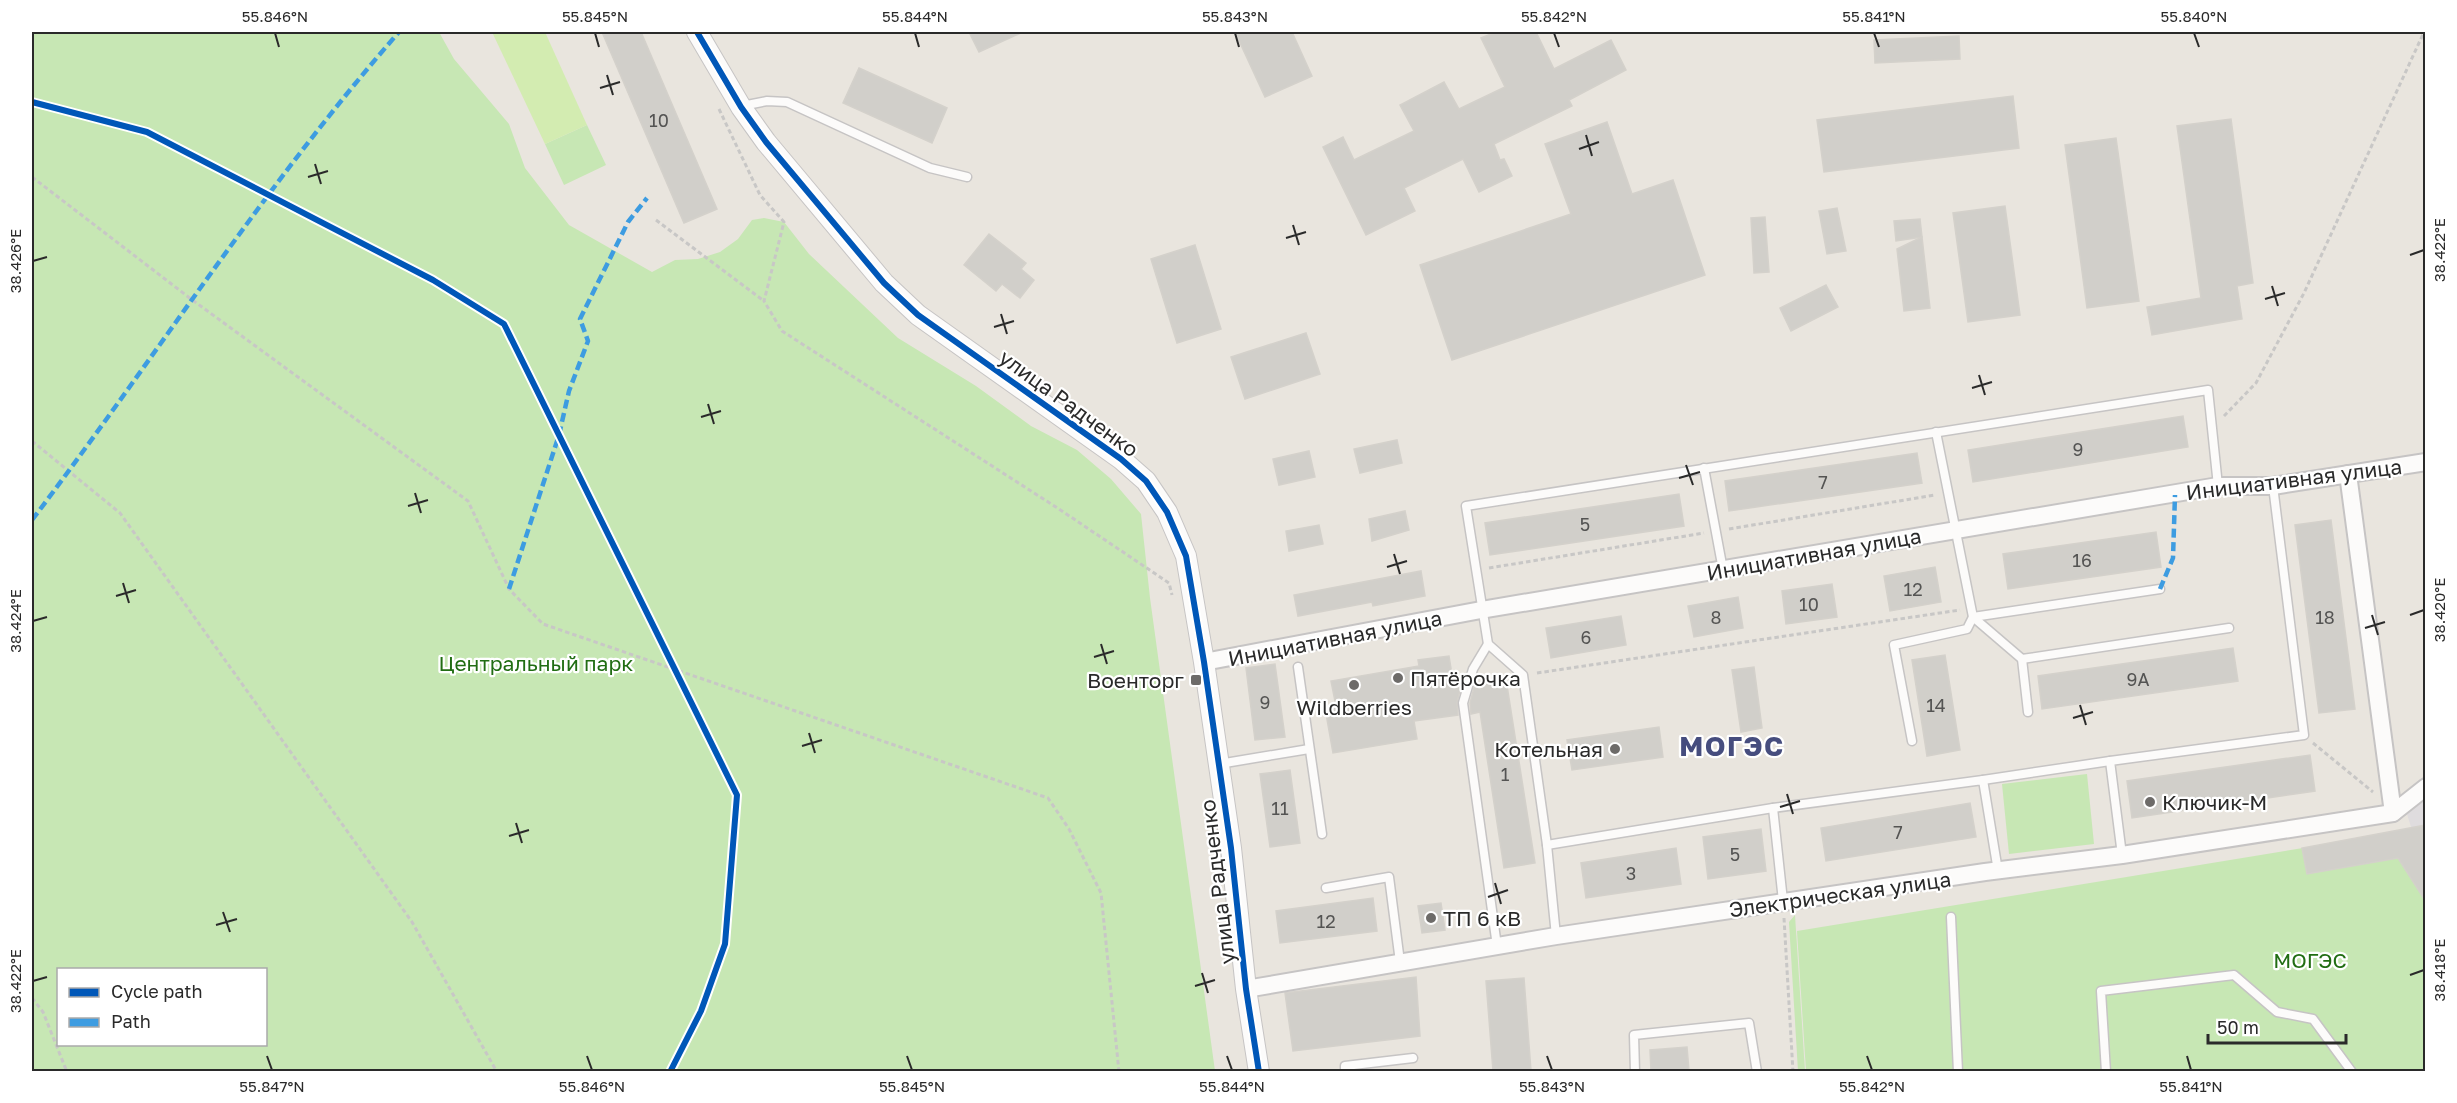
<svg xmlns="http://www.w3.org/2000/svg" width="2457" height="1103" viewBox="0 0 2457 1103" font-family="'Golos Text',sans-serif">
  <rect width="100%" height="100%" fill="#e9e5de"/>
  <!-- industrial -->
  <path fill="#dfdcde" d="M 2425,799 L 2425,887 L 2397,836 L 2411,827 L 2407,814 Z"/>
  <!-- green -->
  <g fill="#c7e7b4" fill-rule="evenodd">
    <path d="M 32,32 L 439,32 L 454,59 L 509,124 L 525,168 L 569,225 L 652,272 L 675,260 L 698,259 L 720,252 L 738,239 L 752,220 L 764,218 L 784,222 L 809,254 L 898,338 L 976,386 L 1031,426 L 1077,450 L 1111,479 L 1141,514 L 1150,598 L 1215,1071 L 32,1071 ZM 58,970 L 266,970 L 266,1044 L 58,1044 Z"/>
    <path d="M 587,125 L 606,165 L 564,185 L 545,144 Z"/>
    <path d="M 2087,774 L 2094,844 L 2009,854 L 2002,784 Z"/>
    <path d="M 2395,833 L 2425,887 L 2425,1071 L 1806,1071 L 1797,931 Z"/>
    <path d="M 1795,915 L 1805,1071 L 1798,1071 L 1789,922 Z"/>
  </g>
  <!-- pitch -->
  <path fill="#d3ecb1" d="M 492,32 L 545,32 L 587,125 L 545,144 Z"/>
  <!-- building -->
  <g fill="#d1cfca" stroke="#d4d1cb" stroke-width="1.5">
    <path d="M 602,32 L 641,32 L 717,209 L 684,223 Z"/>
    <path d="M 969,32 L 1023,32 L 979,52 Z"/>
    <path d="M 1235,32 L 1292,32 L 1312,76 L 1265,97 Z"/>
    <path d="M 1496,32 L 1536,32 L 1554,69 L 1611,40 L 1626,70 L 1569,100 L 1572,106 L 1494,144 L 1500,160 L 1504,159 L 1512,176 L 1479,192 L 1463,159 L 1404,188 L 1415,211 L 1366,235 L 1323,147 L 1343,137 L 1354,160 L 1414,131 L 1400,105 L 1444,82 L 1459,109 L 1505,87 L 1481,38 Z"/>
    <path d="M 1959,36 L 1960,59 L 1875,63 L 1874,40 Z"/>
    <path d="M 859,68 L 947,108 L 932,143 L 843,103 Z"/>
    <path d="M 2013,96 L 2019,148 L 1824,172 L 1817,120 Z"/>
    <path d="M 2231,119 L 2253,283 L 2237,286 L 2242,319 L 2152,335 L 2147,307 L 2201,298 L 2177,126 Z"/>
    <path d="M 1607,122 L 1632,194 L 1673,180 L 1705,275 L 1452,360 L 1420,265 L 1571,214 L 1545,144 Z"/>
    <path d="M 2116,138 L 2139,301 L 2087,308 L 2065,145 Z"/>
    <path d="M 2005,206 L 2020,315 L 1968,322 L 1953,213 Z"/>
    <path d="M 1837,208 L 1846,251 L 1827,254 L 1819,211 Z"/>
    <path d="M 1765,217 L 1769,272 L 1754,273 L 1751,218 Z"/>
    <path d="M 1920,219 L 1922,237 L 1896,241 L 1894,221 Z"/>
    <path d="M 989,234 L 1026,263 L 1021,269 L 1034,280 L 1020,298 L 1002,284 L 996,291 L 964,265 Z"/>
    <path d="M 1922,237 L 1930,308 L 1904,311 L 1897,249 Z"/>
    <path d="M 1195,245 L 1221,329 L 1177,343 L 1151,259 Z"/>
    <path d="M 1826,285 L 1838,307 L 1791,331 L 1780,308 Z"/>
    <path d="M 1306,333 L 1320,374 L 1245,399 L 1231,357 Z"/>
    <path d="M 2183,416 L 2188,447 L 1973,482 L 1968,450 Z"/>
    <path d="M 1397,440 L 1402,463 L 1360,473 L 1354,449 Z"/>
    <path d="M 1309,451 L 1315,477 L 1279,485 L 1273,459 Z"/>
    <path d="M 1917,453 L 1922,483 L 1729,511 L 1725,481 Z"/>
    <path d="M 1679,494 L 1684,526 L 1490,555 L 1485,523 Z"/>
    <path d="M 1405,511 L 1409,530 L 1372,541 L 1369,519 Z"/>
    <path d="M 2331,520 L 2355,709 L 2319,713 L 2295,525 Z"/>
    <path d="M 1319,525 L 1323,544 L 1289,551 L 1286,531 Z"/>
    <path d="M 2156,532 L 2161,567 L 2008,589 L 2003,554 Z"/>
    <path d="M 1935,567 L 1941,602 L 1890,611 L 1884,576 Z"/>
    <path d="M 1421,571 L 1425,596 L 1373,606 L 1372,602 L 1298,616 L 1294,595 Z"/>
    <path d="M 1832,584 L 1837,617 L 1786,624 L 1782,591 Z"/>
    <path d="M 1738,597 L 1743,628 L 1694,637 L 1688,606 Z"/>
    <path d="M 1621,616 L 1626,645 L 1551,658 L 1546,628 Z"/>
    <path d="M 2233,648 L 2238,681 L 2042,709 L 2038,676 Z"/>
    <path d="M 1945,655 L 1960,750 L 1927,756 L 1912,660 Z"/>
    <path d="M 1449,656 L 1454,687 L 1461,686 L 1457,702 L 1458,715 L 1414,721 L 1417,739 L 1333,753 L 1325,708 L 1336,706 L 1331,681 L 1419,666 L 1418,660 Z"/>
    <path d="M 1275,664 L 1285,737 L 1255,740 L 1246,668 Z"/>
    <path d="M 1754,667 L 1762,728 L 1741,732 L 1732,670 Z"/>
    <path d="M 1506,679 L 1535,863 L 1504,868 L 1480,712 L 1471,714 L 1470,703 L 1475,684 Z"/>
    <path d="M 1659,727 L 1663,757 L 1572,770 L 1567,740 Z"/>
    <path d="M 2310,755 L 2315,791 L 2132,818 L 2127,781 Z"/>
    <path d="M 1290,770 L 1300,843 L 1270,847 L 1260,774 Z"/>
    <path d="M 1970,803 L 1976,837 L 1826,861 L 1821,828 Z"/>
    <path d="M 2426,825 L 2426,902 L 2398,858 L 2307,874 L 2302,848 Z"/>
    <path d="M 1761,829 L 1766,871 L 1708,879 L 1703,837 Z"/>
    <path d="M 1676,848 L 1681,884 L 1586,898 L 1581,863 Z"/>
    <path d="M 1373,898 L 1377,931 L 1280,943 L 1276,911 Z"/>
    <path d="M 1441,903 L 1445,930 L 1422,933 L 1418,906 Z"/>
    <path d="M 1416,977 L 1420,1036 L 1293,1051 L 1285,993 Z"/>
    <path d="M 1524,978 L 1531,1071 L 1493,1071 L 1486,981 Z"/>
    <path d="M 1687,1047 L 1689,1071 L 1651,1071 L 1650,1050 Z"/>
  </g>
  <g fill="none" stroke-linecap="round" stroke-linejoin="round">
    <!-- service casing -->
    <g stroke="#c6c4c4" stroke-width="11">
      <g id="service">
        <path d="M 742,106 L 767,101 L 787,102 L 930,168 L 967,177"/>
        <path d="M 1936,432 L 1973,617 L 2160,589"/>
        <path d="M 1704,468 L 1723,570"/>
        <path d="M 1488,644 L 1473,669 L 1463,703 L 1497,946"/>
        <path d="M 2022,659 L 2229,628"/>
        <path d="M 1298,667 L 1322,834"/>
        <path d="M 1912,741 L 1894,645 L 1967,629 L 1973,617 L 2022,659 L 2028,712"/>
        <path d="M 1219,764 L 1309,749"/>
        <path d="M 1983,780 L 2110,761"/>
        <path d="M 1773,808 L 1983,780 L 1998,871"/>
        <path d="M 1547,845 L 1773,808 L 1783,901"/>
        <path d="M 2122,855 L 2110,761 L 2304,735 L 2273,486"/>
        <path d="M 1326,888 L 1389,877 L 1400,962"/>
        <path d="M 1951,917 L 1958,1072"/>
        <path d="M 1556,936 L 1547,845 L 1523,675 L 1488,644 L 1466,506 L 2208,390 L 2218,486"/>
        <path d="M 1345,1072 L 1345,1066 L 1413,1058"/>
        <path d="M 1635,1072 L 1634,1035 L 1749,1023 L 1757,1072"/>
        <path d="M 2106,1072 L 2101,991 L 2234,975 L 2277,1012 L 2313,1019 L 2352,1072"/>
      </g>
    </g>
    <!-- minor casing -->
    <g stroke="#c6c4c4" stroke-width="20">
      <g id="minor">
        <path d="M 2348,474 L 2393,813"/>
        <path d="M 1204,662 L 1481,610 L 2218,486 L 2273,486 L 2426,462"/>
        <path d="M 1246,989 L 1556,936 L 1985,872 L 2122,855 L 2393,813 L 2426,787"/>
      </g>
    </g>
    <!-- tertiary casing -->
    <g stroke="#c6c4c4" stroke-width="22">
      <path id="tertiary" d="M 697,32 L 741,107 L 766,142 L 884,283 L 918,315 L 1121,459 L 1146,481 L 1167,512 L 1186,556 L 1204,662 L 1231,848 L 1246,989 L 1259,1072"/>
    </g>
    <!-- path -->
    <g stroke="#c8c7c6" stroke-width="3" stroke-dasharray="4.5 3" stroke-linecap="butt">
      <path d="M 719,109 L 760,195 L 784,222 L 764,301 L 782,331 L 1059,509 L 1169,583 L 1172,595"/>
      <path d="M 32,177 L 191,299 L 468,501 L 509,589 L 543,624 L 1048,798 L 1069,829 L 1101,893 L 1119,1072"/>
      <path d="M 656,220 L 764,301"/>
      <path d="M 2224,416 L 2256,383 L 2304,293 L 2424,32"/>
      <path d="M 32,441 L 120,513 L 412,922 L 497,1072"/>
      <path d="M 1729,529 L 1935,495"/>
      <path d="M 1489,568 L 1704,533"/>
      <path d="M 1537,673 L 1960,610"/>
      <path d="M 2313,743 L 2373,792"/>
      <path d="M 1784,918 L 1793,1072"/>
      <path d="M 32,998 L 43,1012 L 67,1072"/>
    </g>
    <!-- service -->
    <use href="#service" stroke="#fcfbfa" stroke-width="8"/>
    <!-- minor -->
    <use href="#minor" stroke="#fcfbfa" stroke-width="16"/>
    <!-- tertiary -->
    <use href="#tertiary" stroke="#fcfbfa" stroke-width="20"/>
    <!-- quiet -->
    <g stroke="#3d9ce1" stroke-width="4.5" stroke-dasharray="9 4.5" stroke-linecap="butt">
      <path d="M 32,520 C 155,358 265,185 399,32"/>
      <path d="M 509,589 L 559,435 L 569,391 L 588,341 L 580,319 L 628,222 L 647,198"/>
      <path d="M 2160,589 L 2173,558 L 2175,495"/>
    </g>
    <!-- cycleway casing -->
    <g stroke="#fff" stroke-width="10">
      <g id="cycleway">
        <path d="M 697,32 L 741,107 L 766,142 L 884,283 L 918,315 L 1121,459 L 1146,481 L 1167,512 L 1186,556 L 1204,662 L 1231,848 L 1246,989 L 1259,1072"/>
        <path d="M 32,102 L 147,132 L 433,280 L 504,324 L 737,795 L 725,944 L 701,1011 L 670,1072"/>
      </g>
    </g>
    <!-- cycleway -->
    <use href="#cycleway" stroke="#0057b8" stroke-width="6"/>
  </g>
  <!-- ticks -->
  <path fill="none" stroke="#2a2a2a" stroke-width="2" d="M 275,33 L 279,47M 595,33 L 599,47M 915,33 L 919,47M 1235,33 L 1239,47M 1554,33 L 1559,47M 1874,33 L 1879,47M 2194,33 L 2199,47M 607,75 L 613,95M 600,88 L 620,82M 1586,135 L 1592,156M 1579,149 L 1599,142M 315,164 L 321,184M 308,177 L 328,171M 1293,225 L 1299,245M 1286,238 L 1306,232M 2410,255 L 2424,250M 33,261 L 47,257M 2272,286 L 2278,306M 2265,299 L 2285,293M 1001,314 L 1007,334M 994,327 L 1014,321M 1979,375 L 1985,395M 1972,388 L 1992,382M 708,404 L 714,424M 701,417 L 721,411M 1686,465 L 1693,485M 1679,478 L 1700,472M 415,493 L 421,513M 408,506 L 428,500M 1394,554 L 1400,574M 1387,567 L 1407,561M 123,583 L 129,603M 116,596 L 136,590M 2372,615 L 2378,635M 2410,615 L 2424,610M 33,621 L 47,617M 2365,628 L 2385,622M 1101,644 L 1107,664M 1094,657 L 1114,651M 2080,705 L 2086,725M 2073,718 L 2093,712M 809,733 L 815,753M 802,746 L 822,740M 1787,794 L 1793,814M 1780,807 L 1800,801M 516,823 L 522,843M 509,836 L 529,830M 1495,883 L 1501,904M 1488,897 L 1508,890M 223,912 L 230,932M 216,925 L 237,919M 1202,973 L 1208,993M 2410,975 L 2424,970M 33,981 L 47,977M 1195,986 L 1215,980M 267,1056 L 272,1070M 587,1056 L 592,1070M 907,1056 L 912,1070M 1227,1056 L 1232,1070M 1547,1056 L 1552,1070M 1867,1056 L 1872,1070M 2187,1056 L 2191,1070"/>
  <!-- markers -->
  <g fill="#6d6b69" stroke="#fff" stroke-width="2">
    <circle cx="1398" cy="678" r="6"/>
    <rect x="1190" y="674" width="12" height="12" rx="3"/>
    <circle cx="1354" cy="685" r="6"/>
    <circle cx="1615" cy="749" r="6"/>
    <circle cx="2150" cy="802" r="6"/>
    <circle cx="1431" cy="918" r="6"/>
  </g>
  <g text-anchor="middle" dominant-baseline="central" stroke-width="4.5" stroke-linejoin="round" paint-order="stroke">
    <!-- number labels -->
    <g font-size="18" fill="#545453">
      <text x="659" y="120">10</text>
      <text x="2078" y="449">9</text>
      <text x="1823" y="482">7</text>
      <text x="1585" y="524">5</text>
      <text x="2082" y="560">16</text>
      <text x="1913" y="589">12</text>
      <text x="1809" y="604">10</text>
      <text x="1716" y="617">8</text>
      <text x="2325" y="617">18</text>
      <text x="1586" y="637">6</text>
      <text x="2138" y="679">9А</text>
      <text x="1265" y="702">9</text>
      <text x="1936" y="705">14</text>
      <text x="1505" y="774">1</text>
      <text x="1280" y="808">11</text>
      <text x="1898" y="832">7</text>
      <text x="1735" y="854">5</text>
      <text x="1631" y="873">3</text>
      <text x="1326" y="921">12</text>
    </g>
    <!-- street labels -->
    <g font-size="21" fill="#2a2a2a" stroke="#fff">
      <text transform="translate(1069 403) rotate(36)">улица Радченко</text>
      <text transform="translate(2294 479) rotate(-7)">Инициативная улица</text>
      <text transform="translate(1814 554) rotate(-10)">Инициативная улица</text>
      <text transform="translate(1335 638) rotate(-11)">Инициативная улица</text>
      <text transform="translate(1217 882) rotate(-97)">улица Радченко</text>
      <text transform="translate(1840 894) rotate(-8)">Электрическая улица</text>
    </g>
    <!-- park labels -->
    <g font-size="21" fill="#216d13" stroke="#fff">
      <text x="536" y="663">Центральный парк</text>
      <text x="2310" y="960">МОГЭС</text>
    </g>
    <!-- poi labels -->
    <g font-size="21" fill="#2a2a2a" stroke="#fff" text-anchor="start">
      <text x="1410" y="678">Пятёрочка</text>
      <text x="1184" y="680" text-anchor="end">Военторг</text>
      <text x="1354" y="707" text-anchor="middle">Wildberries</text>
      <text x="1603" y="749" text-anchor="end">Котельная</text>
      <text x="2162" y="802">Ключик-М</text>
      <text x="1443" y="918">ТП 6 кВ</text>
    </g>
    <!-- district labels -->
    <g font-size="27" font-weight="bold" letter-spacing="1.5" fill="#464d7e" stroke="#fff">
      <text x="1732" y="746">МОГЭС</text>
    </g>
  </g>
  <!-- border -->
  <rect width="2457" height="1103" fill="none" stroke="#ffffff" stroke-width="66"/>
  <!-- legend -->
  <rect x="57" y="968" width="210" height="78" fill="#ffffff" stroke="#aaaaaa" stroke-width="1.5"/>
  <rect x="69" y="988" width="30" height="9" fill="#0057b8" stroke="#aaaaaa" stroke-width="1.5"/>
  <text x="111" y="998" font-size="18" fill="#2a2a2a">Cycle path</text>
  <rect x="69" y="1018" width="30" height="9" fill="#3d9ce1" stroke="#aaaaaa" stroke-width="1.5"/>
  <text x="111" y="1028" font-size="18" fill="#2a2a2a">Path</text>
  <!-- scale -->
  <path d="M2208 1034v9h138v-9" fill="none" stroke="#2a2a2a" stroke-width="3"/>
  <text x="2217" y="1034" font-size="18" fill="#2a2a2a" stroke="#ffffff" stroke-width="4.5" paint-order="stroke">50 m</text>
  <rect x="33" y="33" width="2391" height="1037" fill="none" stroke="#2a2a2a" stroke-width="2"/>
  <g font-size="15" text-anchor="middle" fill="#2a2a2a">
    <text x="275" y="22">55.846°N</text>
    <text x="595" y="22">55.845°N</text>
    <text x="915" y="22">55.844°N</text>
    <text x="1235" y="22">55.843°N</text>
    <text x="1554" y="22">55.842°N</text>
    <text x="1874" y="22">55.841°N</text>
    <text x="2194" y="22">55.840°N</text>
    <text transform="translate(2440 250) rotate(-90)" y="5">38.422°E</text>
    <text transform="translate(16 261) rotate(-90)" y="5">38.426°E</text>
    <text transform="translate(2440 610) rotate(-90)" y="5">38.420°E</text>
    <text transform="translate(16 621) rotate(-90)" y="5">38.424°E</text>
    <text transform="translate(2440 970) rotate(-90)" y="5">38.418°E</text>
    <text transform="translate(16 981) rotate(-90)" y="5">38.422°E</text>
    <text x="272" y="1092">55.847°N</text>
    <text x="592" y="1092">55.846°N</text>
    <text x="912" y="1092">55.845°N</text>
    <text x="1232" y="1092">55.844°N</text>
    <text x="1552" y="1092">55.843°N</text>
    <text x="1872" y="1092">55.842°N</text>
    <text x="2191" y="1092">55.841°N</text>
  </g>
</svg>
